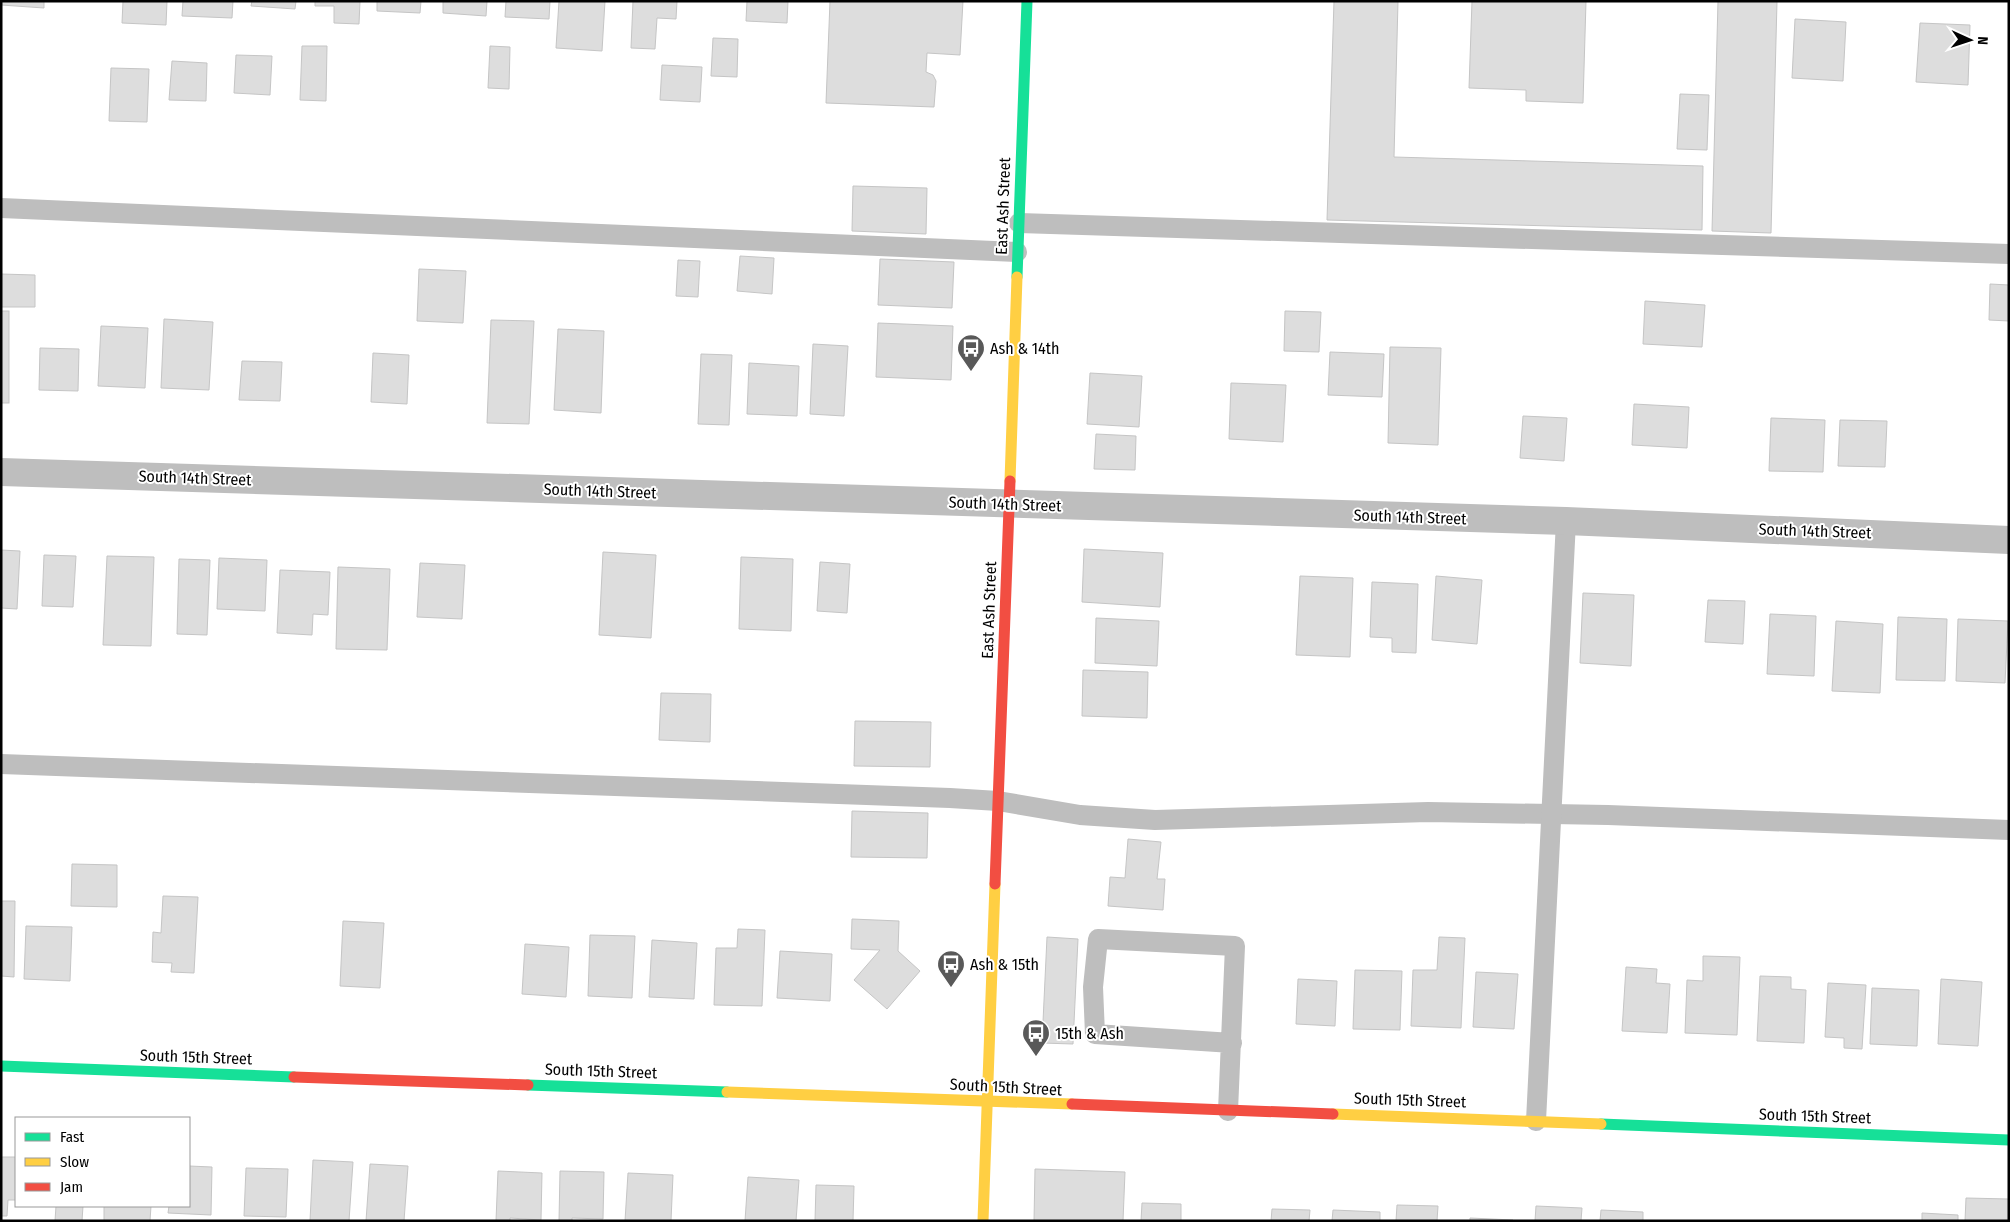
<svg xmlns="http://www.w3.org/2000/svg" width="2010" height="1222" viewBox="0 0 2010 1222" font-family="'Fira Sans Condensed',sans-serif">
  <rect width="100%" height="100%" fill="#fff"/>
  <!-- building -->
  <g fill="#ddd" stroke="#c5c5c5">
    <path d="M 1,1 L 44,1 L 44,8 L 1,5 Z"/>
    <path d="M 123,1 L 167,1 L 166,25 L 122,23 Z"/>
    <path d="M 183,1 L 233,1 L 232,18 L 182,16 Z"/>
    <path d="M 252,1 L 296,1 L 295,9 L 251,6 Z"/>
    <path d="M 315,1 L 360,1 L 359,24 L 334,23 L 334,6 L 315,6 Z"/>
    <path d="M 377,1 L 421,1 L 420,13 L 377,11 Z"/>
    <path d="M 443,1 L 487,1 L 486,16 L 443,13 Z"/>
    <path d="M 506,1 L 550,1 L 549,19 L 505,17 Z"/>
    <path d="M 559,1 L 605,1 L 602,51 L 556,48 Z"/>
    <path d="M 633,1 L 677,1 L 676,19 L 657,18 L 655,49 L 631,48 Z"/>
    <path d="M 747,1 L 788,1 L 787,23 L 746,21 Z"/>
    <path d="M 830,1 L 963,1 L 960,55 L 927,53 L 926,72 L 933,75 L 936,81 L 934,107 L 826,103 Z"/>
    <path d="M 1334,1 L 1398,1 L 1394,157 L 1703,166 L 1702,230 L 1327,220 Z"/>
    <path d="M 1472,1 L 1586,1 L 1583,103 L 1526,101 L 1526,90 L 1469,88 Z"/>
    <path d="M 1718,1 L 1777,1 L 1771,233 L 1712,231 Z"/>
    <path d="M 1795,19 L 1846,22 L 1843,81 L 1792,78 Z"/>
    <path d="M 1920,23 L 1970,25 L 1968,85 L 1916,82 Z"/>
    <path d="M 713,38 L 738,39 L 737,77 L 711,76 Z"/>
    <path d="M 302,46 L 327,46 L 326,101 L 300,100 Z"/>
    <path d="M 490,46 L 510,47 L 509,89 L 488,88 Z"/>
    <path d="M 236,55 L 272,56 L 270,95 L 234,93 Z"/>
    <path d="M 172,61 L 207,63 L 206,101 L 169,100 Z"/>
    <path d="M 662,65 L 702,67 L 700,102 L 660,100 Z"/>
    <path d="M 111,68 L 149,69 L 147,122 L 109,121 Z"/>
    <path d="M 1680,94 L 1709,95 L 1707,150 L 1677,149 Z"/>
    <path d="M 853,186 L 927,188 L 926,234 L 852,231 Z"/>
    <path d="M 740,256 L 774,258 L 772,294 L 737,291 Z"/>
    <path d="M 880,259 L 954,262 L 952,308 L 878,305 Z"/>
    <path d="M 678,260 L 700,261 L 698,297 L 676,296 Z"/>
    <path d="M 419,269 L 466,271 L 463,323 L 417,321 Z"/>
    <path d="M 1,274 L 35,275 L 35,307 L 1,307 Z"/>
    <path d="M 1990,284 L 2009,285 L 2009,321 L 1989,320 Z"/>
    <path d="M 1645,301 L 1705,305 L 1702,347 L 1643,344 Z"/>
    <rect x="1" y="311" width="8" height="92"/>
    <path d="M 1285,311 L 1321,312 L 1319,352 L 1284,351 Z"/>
    <path d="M 164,319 L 213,322 L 209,390 L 161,388 Z"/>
    <path d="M 491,320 L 534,321 L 529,424 L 487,423 Z"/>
    <path d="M 878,323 L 953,326 L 951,380 L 876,377 Z"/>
    <path d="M 101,326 L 148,328 L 145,388 L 98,386 Z"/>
    <path d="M 558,329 L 604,331 L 601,413 L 554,410 Z"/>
    <path d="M 813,344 L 848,346 L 844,416 L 810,414 Z"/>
    <path d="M 1390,347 L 1441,348 L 1438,445 L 1388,443 Z"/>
    <path d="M 40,348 L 79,349 L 78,391 L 39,390 Z"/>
    <path d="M 1330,352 L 1384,354 L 1382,397 L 1328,395 Z"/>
    <path d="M 373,353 L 409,355 L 407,404 L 371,402 Z"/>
    <path d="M 701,354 L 732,355 L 729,425 L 698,424 Z"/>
    <path d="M 242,361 L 282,362 L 280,401 L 239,400 Z"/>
    <path d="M 749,363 L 799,366 L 797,416 L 747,414 Z"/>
    <path d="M 1090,373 L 1142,376 L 1139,427 L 1087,424 Z"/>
    <path d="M 1231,383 L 1286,385 L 1283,442 L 1229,439 Z"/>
    <path d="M 1634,404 L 1689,407 L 1687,448 L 1632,445 Z"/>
    <path d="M 1523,416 L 1567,418 L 1564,461 L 1520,458 Z"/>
    <path d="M 1771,418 L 1825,420 L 1823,472 L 1769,471 Z"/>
    <path d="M 1840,420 L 1887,421 L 1885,467 L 1838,466 Z"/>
    <path d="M 1096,434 L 1136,436 L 1135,470 L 1094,469 Z"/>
    <path d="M 1084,549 L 1163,553 L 1160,607 L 1082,602 Z"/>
    <path d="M 1,550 L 20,551 L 17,609 L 1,608 Z"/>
    <path d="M 603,552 L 656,555 L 651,638 L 599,635 Z"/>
    <path d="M 44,555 L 76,556 L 73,607 L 42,606 Z"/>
    <path d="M 107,556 L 154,557 L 151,646 L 103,645 Z"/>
    <path d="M 741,557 L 793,559 L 791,631 L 739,629 Z"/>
    <path d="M 219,558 L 267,560 L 265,611 L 217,609 Z"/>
    <path d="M 179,559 L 210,560 L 207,635 L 177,634 Z"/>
    <path d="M 820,562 L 850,564 L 847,613 L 817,611 Z"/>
    <path d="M 420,563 L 465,565 L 462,619 L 417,617 Z"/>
    <path d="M 338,567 L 390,569 L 387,650 L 336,649 Z"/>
    <path d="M 280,570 L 330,572 L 328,615 L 313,614 L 312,635 L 277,633 Z"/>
    <path d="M 1300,576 L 1353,578 L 1350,657 L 1296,655 Z"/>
    <path d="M 1436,576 L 1482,580 L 1477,644 L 1432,640 Z"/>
    <path d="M 1372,582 L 1418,584 L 1416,653 L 1392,652 L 1392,638 L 1370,637 Z"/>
    <path d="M 1583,593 L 1634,595 L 1631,666 L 1580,663 Z"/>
    <path d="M 1708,600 L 1745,601 L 1743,644 L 1705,642 Z"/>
    <path d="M 1770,614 L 1816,616 L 1814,676 L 1767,674 Z"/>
    <path d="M 1898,617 L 1947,619 L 1945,681 L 1896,680 Z"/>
    <path d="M 1096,618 L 1159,621 L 1157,666 L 1095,663 Z"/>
    <path d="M 1958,619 L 2008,621 L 2005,683 L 1956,681 Z"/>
    <path d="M 1836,621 L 1883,624 L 1880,693 L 1832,691 Z"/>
    <path d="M 1083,670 L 1148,672 L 1147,718 L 1082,716 Z"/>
    <path d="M 661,693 L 711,694 L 710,742 L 659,740 Z"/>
    <path d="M 855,721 L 931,722 L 930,767 L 854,766 Z"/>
    <path d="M 852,811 L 928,813 L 927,858 L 851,857 Z"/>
    <path d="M 1128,839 L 1161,842 L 1157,879 L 1165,879 L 1163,910 L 1108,906 L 1110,877 L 1125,878 Z"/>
    <path d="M 72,864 L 117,865 L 117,907 L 71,906 Z"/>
    <path d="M 163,896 L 198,897 L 194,973 L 171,972 L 172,963 L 152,962 L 153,932 L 161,933 Z"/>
    <path d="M 1,901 L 15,901 L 14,977 L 1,976 Z"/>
    <path d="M 852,919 L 899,921 L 898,951 L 920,971 L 887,1009 L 854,980 L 880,950 L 851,949 Z"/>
    <path d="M 343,921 L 384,923 L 380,988 L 340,986 Z"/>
    <path d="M 26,926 L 72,927 L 70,981 L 24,979 Z"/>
    <path d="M 738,929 L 765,930 L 762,1006 L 714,1005 L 716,948 L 737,948 Z"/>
    <path d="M 590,935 L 635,936 L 632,998 L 588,996 Z"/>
    <path d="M 1047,937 L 1078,939 L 1073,1044 L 1042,1043 Z"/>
    <path d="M 1439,937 L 1465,938 L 1461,1028 L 1411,1026 L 1413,970 L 1437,970 Z"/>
    <path d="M 652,940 L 697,943 L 694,999 L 649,997 Z"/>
    <path d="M 525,944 L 569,947 L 566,997 L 522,994 Z"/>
    <path d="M 780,951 L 832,954 L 830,1001 L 777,998 Z"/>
    <path d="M 1703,956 L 1740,957 L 1737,1035 L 1685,1033 L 1687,980 L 1703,981 Z"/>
    <path d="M 1626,967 L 1657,969 L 1656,983 L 1670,984 L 1667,1033 L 1622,1031 Z"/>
    <path d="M 1355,970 L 1402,971 L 1400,1030 L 1353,1029 Z"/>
    <path d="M 1476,972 L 1518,974 L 1514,1029 L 1473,1027 Z"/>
    <path d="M 1760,976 L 1791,977 L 1791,989 L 1806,990 L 1804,1043 L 1757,1041 Z"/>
    <path d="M 1298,979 L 1337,981 L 1335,1026 L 1296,1024 Z"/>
    <path d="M 1941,979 L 1982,982 L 1978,1046 L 1938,1044 Z"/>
    <path d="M 1828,983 L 1866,985 L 1862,1049 L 1844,1048 L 1844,1038 L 1825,1037 Z"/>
    <path d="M 1872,988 L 1919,990 L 1917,1046 L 1870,1044 Z"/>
    <path d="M 1,1157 L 16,1157 L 16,1200 L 8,1200 L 7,1216 L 1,1216 Z"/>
    <path d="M 313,1160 L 353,1162 L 349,1221 L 310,1221 Z"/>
    <path d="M 370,1164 L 408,1166 L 404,1221 L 366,1221 Z"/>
    <path d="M 189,1166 L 212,1167 L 211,1215 L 168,1213 L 169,1206 L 189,1206 Z"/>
    <path d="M 246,1168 L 288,1169 L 286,1217 L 244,1216 Z"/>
    <path d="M 1035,1169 L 1125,1172 L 1123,1221 L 1034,1221 Z"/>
    <path d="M 498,1171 L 542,1173 L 541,1220 L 510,1218 L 510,1221 L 496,1221 Z"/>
    <path d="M 560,1171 L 604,1172 L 603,1219 L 572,1218 L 572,1221 L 559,1221 Z"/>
    <path d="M 628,1173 L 673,1175 L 671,1221 L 625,1221 Z"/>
    <path d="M 748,1177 L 799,1180 L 796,1221 L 745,1221 Z"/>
    <path d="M 816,1185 L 854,1186 L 853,1221 L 815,1221 Z"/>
    <path d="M 1966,1198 L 2009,1199 L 2009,1221 L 1965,1221 Z"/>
    <path d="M 1142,1203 L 1181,1204 L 1181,1221 L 1141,1221 Z"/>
    <path d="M 1397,1205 L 1438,1206 L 1437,1221 L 1396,1221 Z"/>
    <path d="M 56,1206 L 83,1206 L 82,1221 L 55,1221 Z"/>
    <path d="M 104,1206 L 151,1206 L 150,1221 L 104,1221 Z"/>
    <path d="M 1536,1206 L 1582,1208 L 1581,1221 L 1535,1221 Z"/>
    <path d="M 1272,1209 L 1310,1210 L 1309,1221 L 1271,1221 Z"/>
    <path d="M 1333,1210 L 1380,1212 L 1380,1221 L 1332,1221 Z"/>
    <path d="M 1601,1210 L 1643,1212 L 1643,1221 L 1600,1221 Z"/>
    <path d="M 1922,1213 L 1958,1215 L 1958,1221 L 1922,1221 Z"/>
    <path d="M 1470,1218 L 1513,1220 L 1513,1221 L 1470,1221 Z"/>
  </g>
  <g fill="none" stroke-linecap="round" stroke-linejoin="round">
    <!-- lane -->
    <g stroke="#bebebe" stroke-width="20">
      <path d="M 1,208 L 1017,252"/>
      <path d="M 1019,223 L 2009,254"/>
      <path d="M 1,764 L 950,798 L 998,801 L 1080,815 L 1155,820 L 1428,812 L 1608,815 L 2009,830"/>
      <path d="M 1228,1111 L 1235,946 L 1098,939 L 1093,987 L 1095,1034 L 1232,1043"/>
      <path d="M 1536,1121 L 1566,521"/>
    </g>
    <!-- street -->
    <path stroke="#bebebe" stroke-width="28" d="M 1,472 L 1566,521 L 2009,540"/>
    <!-- fast -->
    <g stroke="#16e098" stroke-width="11">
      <path d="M 1017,277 L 1027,1"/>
      <path d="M 1,1066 L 294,1077"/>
      <path d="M 528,1085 L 727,1092"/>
      <path d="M 1601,1124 L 2009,1140"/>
    </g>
    <!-- slow -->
    <g stroke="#ffcf43" stroke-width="11">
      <path d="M 1010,481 L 1017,277"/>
      <path d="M 727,1092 L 1072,1104"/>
      <path d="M 1333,1114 L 1601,1124"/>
      <path d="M 983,1221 L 995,884"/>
    </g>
    <!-- jam -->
    <g stroke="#f24e42" stroke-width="11">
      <path d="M 995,884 L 1010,481"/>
      <path d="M 294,1077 L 528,1085"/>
      <path d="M 1072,1104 L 1333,1114"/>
    </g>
  </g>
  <!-- icons -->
  <defs>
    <g id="bus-pin" transform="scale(1.4375)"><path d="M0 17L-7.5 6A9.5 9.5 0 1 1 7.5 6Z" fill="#595959" stroke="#fff"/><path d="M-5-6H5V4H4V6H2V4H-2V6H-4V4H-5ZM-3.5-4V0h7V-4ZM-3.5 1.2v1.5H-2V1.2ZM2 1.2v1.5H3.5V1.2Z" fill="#fff"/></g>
  </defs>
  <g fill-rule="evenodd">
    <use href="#bus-pin" x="971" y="348"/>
    <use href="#bus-pin" x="951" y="964"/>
    <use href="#bus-pin" x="1036" y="1033"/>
  </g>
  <g text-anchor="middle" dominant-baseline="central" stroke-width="4" stroke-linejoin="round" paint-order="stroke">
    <!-- street labels -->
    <g font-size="16" fill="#000" stroke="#fff">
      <text transform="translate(1003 206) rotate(-88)">East Ash Street</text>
      <text transform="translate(195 478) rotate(2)">South 14th Street</text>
      <text transform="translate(600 491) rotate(2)">South 14th Street</text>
      <text transform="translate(1005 504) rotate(2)">South 14th Street</text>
      <text transform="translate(1410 517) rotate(2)">South 14th Street</text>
      <text transform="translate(1815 531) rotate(2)">South 14th Street</text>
      <text transform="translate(989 610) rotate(-88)">East Ash Street</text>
      <text transform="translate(196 1057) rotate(2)">South 15th Street</text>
      <text transform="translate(601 1071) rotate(2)">South 15th Street</text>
      <text transform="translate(1006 1087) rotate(3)">South 15th Street</text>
      <text transform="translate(1410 1100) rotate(2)">South 15th Street</text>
      <text transform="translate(1815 1116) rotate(2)">South 15th Street</text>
    </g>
    <!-- poi labels -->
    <g font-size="16" fill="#000" stroke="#fff" text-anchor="start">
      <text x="990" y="348">Ash &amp; 14th</text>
      <text x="970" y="964">Ash &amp; 15th</text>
      <text x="1055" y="1033">15th &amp; Ash</text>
    </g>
  </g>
  <!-- border -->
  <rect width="2010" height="1222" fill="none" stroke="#000000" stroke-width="5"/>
  <!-- legend -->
  <rect x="15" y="1117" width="175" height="90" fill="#ffffff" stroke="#999999"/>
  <rect x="25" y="1133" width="25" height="8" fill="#16e098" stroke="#999999"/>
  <text x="60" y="1142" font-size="15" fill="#000000">Fast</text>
  <rect x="25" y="1158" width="25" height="8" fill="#ffcf43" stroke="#999999"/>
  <text x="60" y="1167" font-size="15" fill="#000000">Slow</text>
  <rect x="25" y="1183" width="25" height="8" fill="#f24e42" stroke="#999999"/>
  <text x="60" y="1192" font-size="15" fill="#000000">Jam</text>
  <!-- north arrow -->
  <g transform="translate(1970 40) rotate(93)" stroke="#ffffff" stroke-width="4" paint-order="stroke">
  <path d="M0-4L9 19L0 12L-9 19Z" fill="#000000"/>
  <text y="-8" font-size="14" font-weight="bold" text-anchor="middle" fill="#000000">N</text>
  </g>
</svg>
